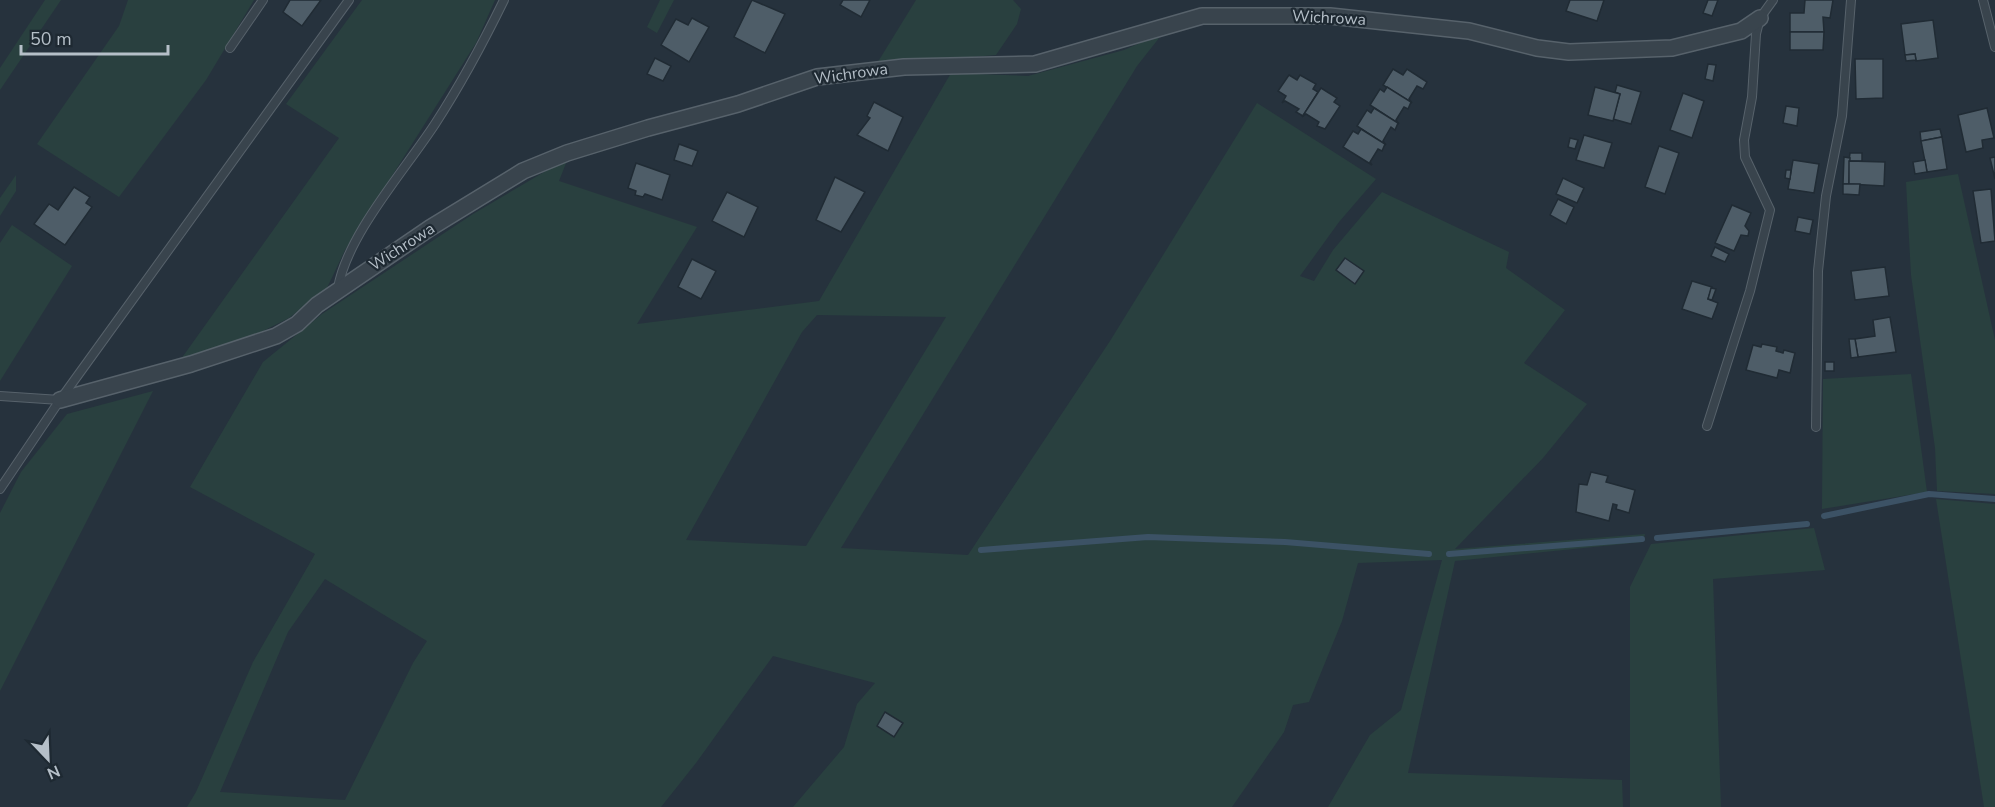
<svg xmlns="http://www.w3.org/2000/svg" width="1995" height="807" viewBox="0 0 1995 807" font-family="'Nunito Sans',sans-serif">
  <rect width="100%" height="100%" fill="#26323d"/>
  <!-- green -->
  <g fill="#29403f" fill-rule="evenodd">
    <path d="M 45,0 L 61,0 L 0,90 L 0,68 Z"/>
    <path d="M 128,0 L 254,0 L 206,80 L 119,197 L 37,144 L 119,26 Z"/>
    <path d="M 362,0 L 495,0 L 476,43 L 345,250 L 327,288 L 289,318 L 259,333 L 181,359 L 339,138 L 286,104 Z"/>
    <path d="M 660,0 L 674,0 L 657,33 L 647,27 Z"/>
    <path d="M 916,0 L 1013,0 L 1021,9 L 1017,24 L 996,55 L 876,65 Z"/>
    <path d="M 1163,33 L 1137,66 L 841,548 L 968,555 L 1110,341 L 1257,103 L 1376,179 L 1339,222 L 1300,276 L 1314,281 L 1333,250 L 1382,192 L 1509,252 L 1506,268 L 1565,310 L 1524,363 L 1587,404 L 1543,458 L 1455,549 L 1645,534 L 1643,542 L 1455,561 L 1408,773 L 1622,780 L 1623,807 L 1328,807 L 1370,735 L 1401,710 L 1442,560 L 1358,563 L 1342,621 L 1309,702 L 1293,705 L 1284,732 L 1232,807 L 793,807 L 844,747 L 857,704 L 875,683 L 773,656 L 696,763 L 661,807 L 187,807 L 196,792 L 253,662 L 315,554 L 190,487 L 263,362 L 322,314 L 473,214 L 568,158 L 559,181 L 697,227 L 637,324 L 819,301 L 951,73 L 1028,76 L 1124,50 ZM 817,315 L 946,317 L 806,546 L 686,540 L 802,332 ZM 325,579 L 427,641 L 413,663 L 345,800 L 220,792 L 288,632 Z"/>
    <path d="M 1958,174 L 1995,340 L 1995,494 L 1937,491 L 1935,448 L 1911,275 L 1906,182 Z"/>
    <path d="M 16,175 L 16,191 L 0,216 L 0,198 Z"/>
    <path d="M 12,225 L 72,266 L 0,381 L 0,243 Z"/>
    <path d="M 1911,374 L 1927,492 L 1822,509 L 1823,379 Z"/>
    <path d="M 153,391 L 0,691 L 0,513 L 21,472 L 67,414 Z"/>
    <path d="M 1936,499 L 1995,504 L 1995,807 L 1984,807 Z"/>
    <path d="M 1814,528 L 1825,570 L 1713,579 L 1721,807 L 1630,807 L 1630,587 L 1651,544 Z"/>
  </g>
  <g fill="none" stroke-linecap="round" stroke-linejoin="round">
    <!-- stream -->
    <g stroke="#3c5265" stroke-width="6">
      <path d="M 1824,516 L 1929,494 L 1995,499"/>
      <path d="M 1657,538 L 1807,524"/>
      <path d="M 981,550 L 1148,537 L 1285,542 L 1429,554"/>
      <path d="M 1449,554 L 1642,539"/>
    </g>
  </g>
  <!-- building -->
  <g fill="#4e5d68" stroke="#202b34" stroke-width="1.5">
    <path d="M 290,0 L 321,0 L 302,26 L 283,12 Z"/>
    <path d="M 752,0 L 785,14 L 765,53 L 734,37 Z"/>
    <path d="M 843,0 L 870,0 L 861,17 L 840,5 Z"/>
    <path d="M 1570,0 L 1604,0 L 1597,21 L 1566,11 Z"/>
    <path d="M 1708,0 L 1718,0 L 1712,16 L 1703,13 Z"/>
    <path d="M 1805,0 L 1833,0 L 1830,18 L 1823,17 L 1824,32 L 1790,32 L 1790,13 L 1804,13 Z"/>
    <path d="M 692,18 L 709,27 L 689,62 L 661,45 L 676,19 L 688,25 Z"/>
    <path d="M 1933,20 L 1938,58 L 1916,61 L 1915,54 L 1905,55 L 1901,24 Z"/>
    <path d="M 1790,32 L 1824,32 L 1823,50 L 1790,50 Z"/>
    <path d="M 1915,54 L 1916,60 L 1906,61 L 1905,55 Z"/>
    <path d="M 655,58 L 671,66 L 663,81 L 647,74 Z"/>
    <path d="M 1855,59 L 1883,59 L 1883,98 L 1856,99 Z"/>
    <path d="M 1708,64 L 1716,65 L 1713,81 L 1705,79 Z"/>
    <path d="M 1393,69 L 1403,75 L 1407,69 L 1427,82 L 1423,89 L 1417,86 L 1409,99 L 1412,103 L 1383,85 Z"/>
    <path d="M 1289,75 L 1297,80 L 1300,75 L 1316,84 L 1313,89 L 1318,92 L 1303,116 L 1296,112 L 1299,109 L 1285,101 L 1282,103 L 1286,96 L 1278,91 Z"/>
    <path d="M 1617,85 L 1641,92 L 1631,124 L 1613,119 L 1620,94 L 1615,92 Z"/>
    <path d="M 1387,87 L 1411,102 L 1408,109 L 1404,107 L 1396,120 L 1399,124 L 1370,105 L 1380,89 L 1384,92 Z"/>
    <path d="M 1595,87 L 1620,94 L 1613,121 L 1588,115 Z"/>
    <path d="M 1321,88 L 1337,98 L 1334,102 L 1340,106 L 1325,129 L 1317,126 L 1319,122 L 1306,114 L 1302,117 Z"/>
    <path d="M 1683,93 L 1704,101 L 1692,138 L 1670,130 Z"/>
    <path d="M 874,102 L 903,117 L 888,151 L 857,135 L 870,118 L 867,116 Z"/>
    <path d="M 1786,106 L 1799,108 L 1797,126 L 1783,123 Z"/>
    <path d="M 1374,108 L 1398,123 L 1395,130 L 1391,127 L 1383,141 L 1386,145 L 1357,126 L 1367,110 L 1371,113 Z"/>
    <path d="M 1987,108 L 1994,138 L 1982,140 L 1983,148 L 1966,152 L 1958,115 Z"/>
    <path d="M 1361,129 L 1385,144 L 1382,151 L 1378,149 L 1370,162 L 1372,165 L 1343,147 L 1353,131 L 1358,134 Z"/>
    <path d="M 1940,129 L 1942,137 L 1921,141 L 1920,132 Z"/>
    <path d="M 1584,135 L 1612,143 L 1604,168 L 1576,160 Z"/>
    <path d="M 1942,137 L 1947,169 L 1927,172 L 1921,141 Z"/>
    <path d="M 1570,138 L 1578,140 L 1575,149 L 1568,147 Z"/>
    <path d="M 679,144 L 698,151 L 692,166 L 674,160 Z"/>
    <path d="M 1659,146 L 1679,153 L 1665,194 L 1645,187 Z"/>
    <path d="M 1850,153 L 1862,153 L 1862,161 L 1849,161 Z"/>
    <path d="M 1844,157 L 1850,158 L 1849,184 L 1843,184 Z"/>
    <path d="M 1995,157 L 1995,179 L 1990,158 Z"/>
    <path d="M 1793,160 L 1819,164 L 1814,193 L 1788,189 Z"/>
    <path d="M 1925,160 L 1927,172 L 1915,174 L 1913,162 Z"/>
    <path d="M 1849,161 L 1885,162 L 1884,186 L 1849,184 Z"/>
    <path d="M 636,163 L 670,175 L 662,200 L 645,194 L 643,197 L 635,195 L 636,191 L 628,188 Z"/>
    <path d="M 1786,170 L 1791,170 L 1790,179 L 1785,178 Z"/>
    <path d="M 835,177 L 865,192 L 841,232 L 816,220 Z"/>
    <path d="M 1563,178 L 1584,188 L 1577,203 L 1556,194 Z"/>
    <path d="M 1843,184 L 1860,184 L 1859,195 L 1843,194 Z"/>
    <path d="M 74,187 L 90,197 L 86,203 L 92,207 L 65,245 L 34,224 L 49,204 L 58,210 Z"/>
    <path d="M 1991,189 L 1995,241 L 1981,243 L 1973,191 Z"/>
    <path d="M 727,192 L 758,207 L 744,237 L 712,221 Z"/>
    <path d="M 1558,199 L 1574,207 L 1566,224 L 1550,215 Z"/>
    <path d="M 1732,205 L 1751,213 L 1745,226 L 1749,231 L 1748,236 L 1741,235 L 1734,251 L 1715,243 Z"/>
    <path d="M 1798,217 L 1813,220 L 1810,234 L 1795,231 Z"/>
    <path d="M 1715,247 L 1729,254 L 1725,262 L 1711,256 Z"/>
    <path d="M 1345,258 L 1364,271 L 1355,284 L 1336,270 Z"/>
    <path d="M 692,259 L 716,271 L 701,299 L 678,287 Z"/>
    <path d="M 1885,267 L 1889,296 L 1855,300 L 1851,271 Z"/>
    <path d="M 1692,281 L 1712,287 L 1708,299 L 1718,303 L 1712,319 L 1682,309 Z"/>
    <path d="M 1711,288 L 1716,289 L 1712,300 L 1708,299 Z"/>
    <path d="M 1890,317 L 1896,352 L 1858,357 L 1855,339 L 1875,336 L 1873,320 Z"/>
    <path d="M 1849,339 L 1855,339 L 1858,357 L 1851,358 Z"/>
    <path d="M 1762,344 L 1777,347 L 1776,351 L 1783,353 L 1784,350 L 1795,353 L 1790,373 L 1779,370 L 1777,378 L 1746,370 L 1753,345 L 1761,347 Z"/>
    <rect x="1825" y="362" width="9" height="9"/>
    <path d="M 1591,472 L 1608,476 L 1606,482 L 1635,490 L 1629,513 L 1616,509 L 1617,505 L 1613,504 L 1609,521 L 1576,512 L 1579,484 L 1587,485 Z"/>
    <path d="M 885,712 L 903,723 L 894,737 L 877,726 Z"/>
  </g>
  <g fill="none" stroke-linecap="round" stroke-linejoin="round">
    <!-- service casing -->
    <g stroke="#57626b" stroke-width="10">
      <g id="service">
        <path d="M 1983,0 L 1995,47"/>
        <path d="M 230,48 L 263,0"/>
        <path d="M 338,288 C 347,235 405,170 435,124 C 461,84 483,43 504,0"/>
        <path d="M 0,396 L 60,400"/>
        <path d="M 1707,426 L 1750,291 L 1770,210 L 1745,157 L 1744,140 L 1752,97 L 1756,34 L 1760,18 L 1773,0"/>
        <path d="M 1816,427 L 1818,271 L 1826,196 L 1842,116 L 1851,0"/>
        <path d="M 0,489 L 60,400 L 349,0"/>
      </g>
    </g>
    <!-- minor casing -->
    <g stroke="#57626b" stroke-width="18">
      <path id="minor" d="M 60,400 L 191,364 L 276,336 L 297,324 L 317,305 L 430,228 L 523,171 L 567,153 L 648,128 L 738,104 L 817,77 L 904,67 L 1035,64 L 1202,16 L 1330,16 L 1469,31 L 1537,48 L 1569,52 L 1672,48 L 1741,31 L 1760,18"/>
    </g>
    <!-- service -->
    <use href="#service" stroke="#39444d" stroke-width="8"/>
    <!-- minor -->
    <use href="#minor" stroke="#39444d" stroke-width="15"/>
  </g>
  <g text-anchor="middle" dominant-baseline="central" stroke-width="4.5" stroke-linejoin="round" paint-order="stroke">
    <!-- street labels -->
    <g font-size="16" fill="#b5bfc8" stroke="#1e2932">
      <text transform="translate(1329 18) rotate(3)">Wichrowa</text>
      <text transform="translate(851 74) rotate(-8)">Wichrowa</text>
      <text transform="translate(402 247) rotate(-33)">Wichrowa</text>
    </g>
  </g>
  <!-- north arrow -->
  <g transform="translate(48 759) rotate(157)" stroke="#1e2932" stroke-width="4.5" paint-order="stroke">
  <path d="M0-4.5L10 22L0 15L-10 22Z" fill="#b5bfc8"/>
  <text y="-9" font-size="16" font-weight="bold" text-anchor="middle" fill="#b5bfc8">N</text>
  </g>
  <!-- scale -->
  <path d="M21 45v9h147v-9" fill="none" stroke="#b5bfc8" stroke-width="3"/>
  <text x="30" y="45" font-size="18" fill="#b5bfc8" stroke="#1e2932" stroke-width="4.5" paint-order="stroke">50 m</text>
</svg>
